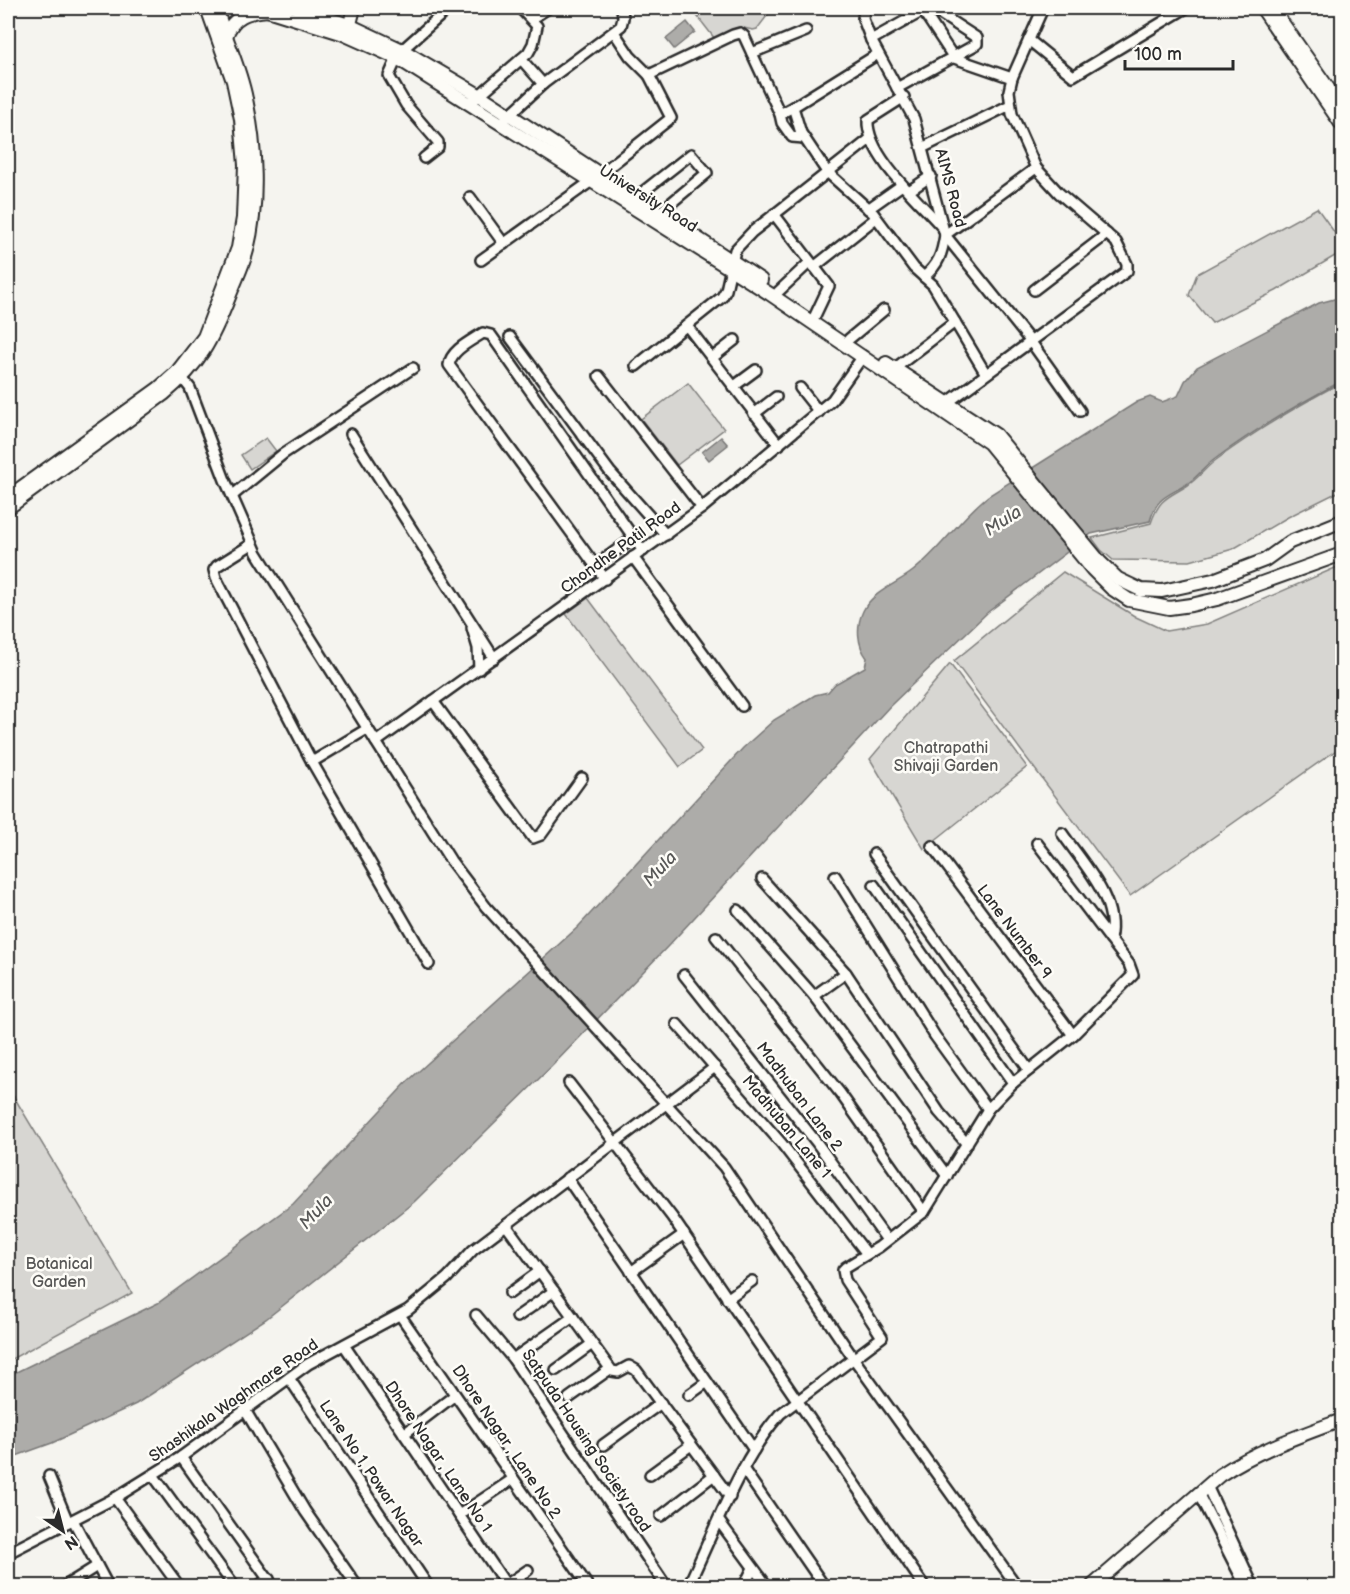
<svg xmlns="http://www.w3.org/2000/svg" width="1350" height="1594" viewBox="0 0 1350 1594" font-family="'Balsamiq Sans',sans-serif">
  <rect width="100%" height="100%" fill="#f5f4ef"/>
  <filter id="ink" filterUnits="userSpaceOnUse"><feTurbulence type="fractalNoise" baseFrequency=".0167" numOctaves="2"/><feDisplacementMap in="SourceGraphic" scale="12" xChannelSelector="R" yChannelSelector="G"/><feConvolveMatrix kernelMatrix="1 2 1 2 8 2 1 2 1" color-interpolation-filters="sRGB"/></filter>
  <g filter="url(#ink)">
    <!-- green -->
    <g fill="#d7d6d2" stroke="#81807e" stroke-width="1.5">
      <path d="M 691,8 L 773,8 L 757,29 L 753,30 L 739,27 L 715,39 Z"/>
      <path d="M 1317,208 L 1342,243 L 1340,253 L 1276,291 L 1212,323 L 1189,295 L 1197,274 Z"/>
      <path d="M 1342,382 L 1342,490 L 1288,517 L 1233,549 L 1190,561 L 1113,560 L 1101,550 L 1092,538 L 1151,523 C 1160,497 1168,498 1188,485 C 1199,478 1206,467 1216,460 C 1255,431 1299,405 1342,382 Z"/>
      <path d="M 688,383 L 724,429 L 677,465 L 641,419 Z"/>
      <path d="M 266,438 L 276,451 L 250,469 L 241,455 Z"/>
      <path d="M 1342,565 L 1342,746 L 1130,896 L 954,661 L 1063,572 L 1136,617 L 1166,631 L 1207,624 Z"/>
      <path d="M 588,598 L 702,750 L 680,767 L 566,614 Z"/>
      <path d="M 950,664 L 1027,767 L 924,849 L 870,759 Z"/>
      <path d="M 8,1087 L 132,1293 L 8,1361 Z"/>
    </g>
    <!-- water -->
    <g fill="#adaca9" stroke="#797877" stroke-width="1.5">
      <path d="M 687,22 L 695,32 L 674,49 L 666,39 Z"/>
      <path d="M 1342,297 L 1342,381 C 1298,404 1255,429 1215,459 C 1205,466 1198,477 1187,484 C 1168,496 1157,496 1150,521 L 1091,534 L 988,612 L 890,706 L 669,945 L 552,1066 L 414,1202 L 266,1319 L 136,1404 L 52,1443 L 8,1459 L 8,1376 L 158,1303 L 293,1204 L 408,1081 L 578,927 L 743,748 L 774,720 L 815,695 L 828,692 L 835,684 L 865,667 L 867,658 C 857,645 856,626 863,611 C 872,592 898,583 913,571 C 941,549 960,518 988,496 L 1137,402 L 1150,397 L 1162,402 L 1178,396 L 1185,381 L 1197,367 L 1319,303 Z"/>
      <path d="M 721,437 L 728,445 L 709,460 L 702,452 Z"/>
    </g>
    <g fill="none" stroke-linecap="round" stroke-linejoin="round">
      <!-- minor casing -->
      <g stroke="#2b2b2b" stroke-width="14">
        <g id="minor">
          <path d="M 864,8 L 863,19 L 871,40 L 914,119 L 945,235 L 1031,342 L 1080,411"/>
          <path d="M 921,8 L 954,58 L 1012,78"/>
          <path d="M 531,19 L 548,8"/>
          <path d="M 614,32 L 630,56 L 649,75"/>
          <path d="M 871,40 L 923,11 L 934,10 L 977,38 L 977,44 L 897,88"/>
          <path d="M 1029,40 L 1073,76 L 1186,8"/>
          <path d="M 402,50 L 449,8"/>
          <path d="M 752,53 L 806,31"/>
          <path d="M 878,54 L 793,107 L 801,133 L 827,172 L 873,213 L 914,268 L 933,285 L 986,374"/>
          <path d="M 397,58 L 389,76 L 406,105 L 438,142 L 438,147 L 424,158"/>
          <path d="M 543,84 L 621,26 L 623,18 L 622,8"/>
          <path d="M 904,97 L 868,120 C 866,155 919,201 941,226"/>
          <path d="M 475,99 L 528,53 L 533,44 L 537,26 L 520,8"/>
          <path d="M 780,114 L 782,123 L 792,137 L 804,138"/>
          <path d="M 505,119 L 543,84 L 521,59"/>
          <path d="M 924,147 L 1010,105"/>
          <path d="M 599,175 L 671,118 L 649,75 L 733,35 L 740,33 L 744,36 L 780,114 L 793,107"/>
          <path d="M 909,191 L 931,176"/>
          <path d="M 470,197 L 504,244"/>
          <path d="M 635,198 L 691,154 L 707,173 L 659,213"/>
          <path d="M 868,209 L 902,185"/>
          <path d="M 774,214 L 829,286 L 812,322"/>
          <path d="M 481,260 L 590,182"/>
          <path d="M 814,267 L 876,218"/>
          <path d="M 924,277 C 939,264 942,254 945,235 L 1036,168"/>
          <path d="M 1034,290 L 1107,234"/>
          <path d="M 778,292 L 810,262"/>
          <path d="M 687,326 L 779,445"/>
          <path d="M 510,337 L 610,472 L 666,535"/>
          <path d="M 849,339 L 884,310"/>
          <path d="M 712,358 L 735,340"/>
          <path d="M 636,366 L 722,297 L 726,290 L 735,250 L 752,232 L 870,139"/>
          <path d="M 894,369 L 955,322"/>
          <path d="M 179,374 L 190,388 L 225,480 L 257,553 L 451,861 L 486,907 L 724,1167 L 854,1359 L 1017,1586"/>
          <path d="M 599,376 L 702,508"/>
          <path d="M 733,387 L 756,370"/>
          <path d="M 800,388 L 819,412"/>
          <path d="M 947,403 L 1127,271 L 1127,264 L 1116,242 L 1059,193 L 1036,168 L 1012,114 L 1009,91 L 1012,78 L 1043,8"/>
          <path d="M 754,414 L 776,397"/>
          <path d="M 351,434 L 494,658"/>
          <path d="M 232,496 L 283,454 L 413,368"/>
          <path d="M 252,544 L 217,566 L 214,570 L 216,578 L 312,762 L 429,964"/>
          <path d="M 633,557 L 742,706"/>
          <path d="M 596,565 L 634,538"/>
          <path d="M 605,579 L 449,365 C 451,350 471,341 483,333 L 491,335 L 643,551"/>
          <path d="M 472,628 L 478,648 L 479,669"/>
          <path d="M 433,701 L 533,838 L 541,835 L 582,778"/>
          <path d="M 376,742 L 702,508 L 832,400 L 863,356"/>
          <path d="M 312,762 L 367,729"/>
          <path d="M 1062,833 C 1083,864 1119,900 1110,939"/>
          <path d="M 932,846 L 1073,1035"/>
          <path d="M 874,854 L 1029,1070"/>
          <path d="M 835,876 L 935,1036 L 988,1109"/>
          <path d="M 762,879 L 846,973 L 939,1112 L 967,1144"/>
          <path d="M 874,885 L 1013,1083"/>
          <path d="M 738,910 L 814,996 L 947,1176"/>
          <path d="M 716,937 L 840,1093 L 924,1212"/>
          <path d="M 684,975 L 817,1143 L 887,1240"/>
          <path d="M 814,996 L 846,973"/>
          <path d="M 677,1024 L 782,1144 L 867,1254"/>
          <path d="M 569,1083 L 672,1217 L 924,1586"/>
          <path d="M 567,1178 L 754,1450"/>
          <path d="M 506,1225 L 612,1371 L 618,1372 L 629,1366 L 636,1370 L 730,1497"/>
          <path d="M 631,1272 L 684,1234"/>
          <path d="M 510,1293 L 540,1271"/>
          <path d="M 727,1299 L 752,1281"/>
          <path d="M 400,1315 L 588,1586"/>
          <path d="M 476,1315 L 513,1359 L 666,1586"/>
          <path d="M 517,1317 L 554,1291"/>
          <path d="M 344,1345 L 507,1586"/>
          <path d="M 513,1359 L 573,1317"/>
          <path d="M 556,1370 L 592,1344"/>
          <path d="M 289,1378 L 428,1586"/>
          <path d="M 689,1395 L 707,1382"/>
          <path d="M 569,1398 L 610,1369"/>
          <path d="M 245,1410 L 305,1511 L 357,1586"/>
          <path d="M 404,1434 L 455,1395"/>
          <path d="M 603,1445 L 661,1403"/>
          <path d="M 181,1457 L 273,1586"/>
          <path d="M 744,1470 L 824,1586"/>
          <path d="M 153,1475 L 234,1586"/>
          <path d="M 650,1475 L 691,1445"/>
          <path d="M 49,1476 L 68,1522"/>
          <path d="M 1207,1486 L 1253,1586"/>
          <path d="M 1198,1493 L 1242,1579"/>
          <path d="M 115,1498 L 179,1586"/>
          <path d="M 459,1515 L 513,1479"/>
          <path d="M 661,1516 L 714,1475"/>
          <path d="M 73,1520 L 108,1586"/>
          <path d="M 719,1521 L 767,1586"/>
          <path d="M 8,1553 L 115,1498 L 181,1457 L 308,1364 L 408,1310 L 447,1278 L 473,1250 L 715,1067"/>
          <path d="M 506,1585 L 528,1570"/>
          <path d="M 65,1586 L 97,1566"/>
          <path d="M 258,1586 L 269,1579"/>
          <path d="M 688,1586 C 714,1532 740,1459 780,1414 L 882,1337 L 845,1280 L 843,1270 L 846,1267 L 879,1247 L 924,1212 L 988,1109 L 1013,1083 L 1073,1035 L 1133,975 L 1129,964 L 1037,843"/>
          <path d="M 744,1586 L 753,1568"/>
        </g>
      </g>
      <!-- major casing -->
      <g stroke="#2b2b2b" stroke-width="16">
        <g id="major">
          <path d="M 261,8 L 341,33 L 397,58 L 770,294 L 989,443 L 1092,569 L 1111,588 L 1129,600 L 1169,608 L 1191,605 L 1217,599 L 1342,554"/>
          <path d="M 298,8 L 351,26 L 402,50 L 484,98 L 761,280"/>
          <path d="M 1262,8 L 1342,125"/>
          <path d="M 1272,8 L 1342,108"/>
          <path d="M 348,32 L 354,8"/>
          <path d="M 226,36 C 234,15 247,12 268,10"/>
          <path d="M 886,363 L 996,435 L 1100,562 L 1118,579 L 1141,590 L 1162,591 L 1213,580 L 1265,560 L 1290,542 L 1342,521"/>
          <path d="M 8,497 L 159,388 L 177,372 L 204,337 L 238,248 L 243,218 L 245,165 L 241,119 L 233,81 L 207,8"/>
          <path d="M 8,508 L 164,394 C 200,364 212,340 229,297 C 235,281 243,266 247,250 C 259,203 256,146 246,99 C 240,67 225,38 216,8"/>
          <path d="M 1092,1586 L 1220,1475 C 1258,1450 1299,1436 1342,1420"/>
        </g>
      </g>
      <!-- minor -->
      <use href="#minor" stroke="#fdfcf7" stroke-width="9"/>
      <!-- major -->
      <use href="#major" stroke="#fdfcf7" stroke-width="12"/>
    </g>
  </g>
  <g text-anchor="middle" dominant-baseline="central" stroke-width="5" stroke-linejoin="round" paint-order="stroke">
    <!-- street labels -->
    <g font-size="16" fill="#2b2b2b" stroke="#fdfcf7">
      <text transform="translate(950 188) rotate(75)">AIMS Road</text>
      <text transform="translate(648 199) rotate(32)">University Road</text>
      <text transform="translate(621 548) rotate(-36)">Chondhe Patil Road</text>
      <text transform="translate(1014 932) rotate(53)">Lane Number 9</text>
      <text transform="translate(799 1097) rotate(53)">Madhuban Lane 2</text>
      <text transform="translate(786 1127) rotate(50)">Madhuban Lane 1</text>
      <text transform="translate(234 1401) rotate(-35)">Shashikala Waghmare Road</text>
      <text transform="translate(586 1441) rotate(56)">Satpuda Housing Society road</text>
      <text transform="translate(506 1442) rotate(56)">Dhore Nagar , Lane No 2</text>
      <text transform="translate(438 1457) rotate(56)">Dhore Nagar , Lane No 1</text>
      <text transform="translate(371 1474) rotate(56)">Lane No 1, Powar Nagar</text>
    </g>
    <!-- park labels -->
    <g font-size="16" fill="#565655" stroke="#fdfcf7">
      <text x="946" y="748">Chatrapathi<tspan x="946" dy="18">Shivaji Garden</tspan></text>
      <text x="59" y="1264">Botanical<tspan x="59" dy="18">Garden</tspan></text>
    </g>
    <!-- water labels -->
    <g font-size="18" font-style="italic" fill="#585857" stroke="#fdfcf7">
      <text transform="translate(1003 521) rotate(-33)">Mula</text>
      <text transform="translate(660 869) rotate(-47)">Mula</text>
      <text transform="translate(316 1212) rotate(-47)">Mula</text>
    </g>
  </g>
  <!-- margin -->
  <rect width="1350" height="1594" fill="none" stroke="#fdfcf7" stroke-width="30"/>
  <rect x="15" y="15" width="1320" height="1564" fill="none" stroke="#2b2b2b" stroke-width="2" filter="url(#ink)"/>
  <!-- north arrow -->
  <g transform="translate(63 1531) rotate(145)" stroke="#fdfcf7" stroke-width="4.5" paint-order="stroke">
  <path d="M0-4.5L10 22L0 15L-10 22Z" fill="#2b2b2b"/>
  <text y="-9" font-size="16" font-weight="bold" text-anchor="middle" fill="#2b2b2b">N</text>
  </g>
  <!-- scale -->
  <path d="M1125 60v9h108v-9" fill="none" stroke="#2b2b2b" stroke-width="3"/>
  <text x="1134" y="60" font-size="18" fill="#2b2b2b" stroke="#fdfcf7" stroke-width="4.5" paint-order="stroke">100 m</text>
</svg>
